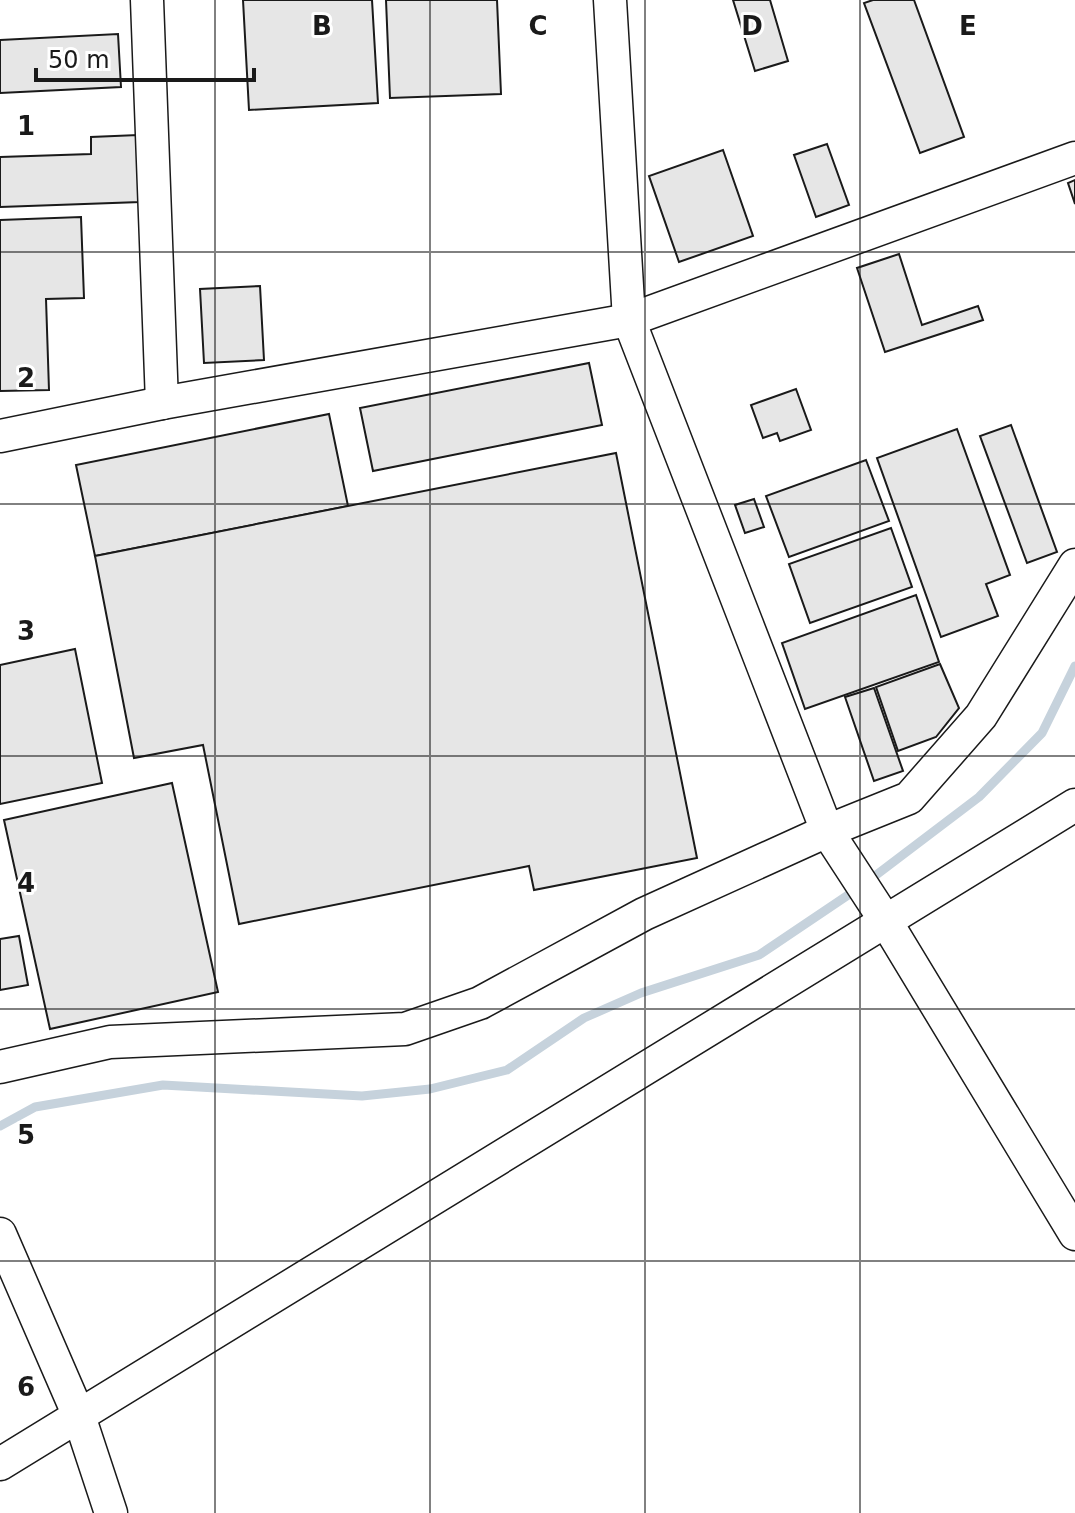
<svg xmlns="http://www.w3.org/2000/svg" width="1075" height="1513" viewBox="0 0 1075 1513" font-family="'DejaVu Sans',sans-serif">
  <rect width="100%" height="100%" fill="#fff"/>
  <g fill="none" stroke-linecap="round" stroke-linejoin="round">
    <!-- stream -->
    <path stroke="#c6d2dc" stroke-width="9" d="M 0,1126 L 35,1107 L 163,1085 L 362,1096 L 430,1089 L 507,1070 L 584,1018 L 641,993 L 759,955 L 863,885 L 979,797 L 1042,733 L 1075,666"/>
  </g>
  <!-- building -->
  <g fill="#e6e6e6" stroke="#1a1a1a" stroke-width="2">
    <path d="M 243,0 L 372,0 L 378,103 L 249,110 Z"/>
    <path d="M 386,0 L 497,0 L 501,94 L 390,98 Z"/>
    <path d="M 733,0 L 770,0 L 788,61 L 755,71 Z"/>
    <path d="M 873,0 L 914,0 L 964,137 L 920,153 L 864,3 Z"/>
    <path d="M 118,34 L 121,87 L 0,93 L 0,40 Z"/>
    <path d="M 138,135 L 140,202 L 0,207 L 0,157 L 91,154 L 91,137 Z"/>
    <path d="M 827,144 L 849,205 L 816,217 L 794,155 Z"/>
    <path d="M 723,150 L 753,236 L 679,262 L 649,176 Z"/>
    <path d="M 1075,180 L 1075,204 L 1068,183 Z"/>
    <path d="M 81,217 L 84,298 L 46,299 L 49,390 L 0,391 L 0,220 Z"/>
    <path d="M 899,254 L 922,325 L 978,306 L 983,320 L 885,352 L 857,268 Z"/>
    <path d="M 260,286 L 264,360 L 204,363 L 200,289 Z"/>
    <path d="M 589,363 L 602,425 L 373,471 L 360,408 Z"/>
    <path d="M 796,389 L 811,430 L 780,441 L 777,433 L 763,438 L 751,405 Z"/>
    <path d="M 329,414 L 348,506 L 95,556 L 76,465 Z"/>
    <path d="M 1011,425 L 1057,552 L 1027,563 L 980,436 Z"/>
    <path d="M 957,429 L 1010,575 L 986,584 L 998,616 L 941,637 L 877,458 Z"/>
    <path d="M 616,453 L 697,858 L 534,890 L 529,866 L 239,924 L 203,745 L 134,758 L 95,556 Z"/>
    <path d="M 866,460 L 889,521 L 789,557 L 766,496 Z"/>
    <path d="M 754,499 L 764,527 L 745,533 L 735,505 Z"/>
    <path d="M 891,528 L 912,587 L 810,623 L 789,564 Z"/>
    <path d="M 916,595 L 939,662 L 805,709 L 782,643 Z"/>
    <path d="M 75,649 L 102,783 L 0,804 L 0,665 Z"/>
    <path d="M 940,664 L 959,708 L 936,737 L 898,751 L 876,687 Z"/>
    <path d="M 874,688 L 903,771 L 874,781 L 845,697 Z"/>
    <path d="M 172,783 L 218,992 L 50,1029 L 4,820 Z"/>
    <path d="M 19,936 L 28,985 L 0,990 L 0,939 Z"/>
  </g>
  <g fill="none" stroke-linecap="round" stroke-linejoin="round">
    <!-- minor casing -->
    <g stroke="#1a1a1a" stroke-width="35">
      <g id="minor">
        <path d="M 147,0 L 162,403"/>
        <path d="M 610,0 L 629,320 L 827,831 L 885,920 L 1075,1234"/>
        <path d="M 0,436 L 162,403 L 629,320 L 1075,158"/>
        <path d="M 0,1067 L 110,1042 L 405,1029 L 480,1003 L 644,914 L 827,831 L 909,798 L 981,716 L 1075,565"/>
        <path d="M 0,1234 L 79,1416 L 111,1513"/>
        <path d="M 0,1464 L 1075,805"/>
      </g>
    </g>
    <!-- minor -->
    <use href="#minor" stroke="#fff" stroke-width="32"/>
  </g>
  <!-- grid -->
  <path fill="none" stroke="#1a1a1a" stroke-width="2" stroke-opacity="0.55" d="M 215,0 L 215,1513M 430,0 L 430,1513M 645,0 L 645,1513M 860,0 L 860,1513M 0,252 L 1075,252M 0,504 L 1075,504M 0,756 L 1075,756M 0,1009 L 1075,1009M 0,1261 L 1075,1261"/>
  <g font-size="26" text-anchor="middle" font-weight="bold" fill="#1a1a1a" stroke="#fff" stroke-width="6" stroke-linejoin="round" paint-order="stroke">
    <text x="322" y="35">B</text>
    <text x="538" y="35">C</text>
    <text x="752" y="35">D</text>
    <text x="968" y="35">E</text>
    <text x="26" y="135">1</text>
    <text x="26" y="387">2</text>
    <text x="26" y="640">3</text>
    <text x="26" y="892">4</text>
    <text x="26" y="1144">5</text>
    <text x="26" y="1396">6</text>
  </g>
  <!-- scale -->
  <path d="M36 68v12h218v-12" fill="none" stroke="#1a1a1a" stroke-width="4"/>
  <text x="48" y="68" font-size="24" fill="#1a1a1a" stroke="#ffffff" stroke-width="6" paint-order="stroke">50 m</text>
</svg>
